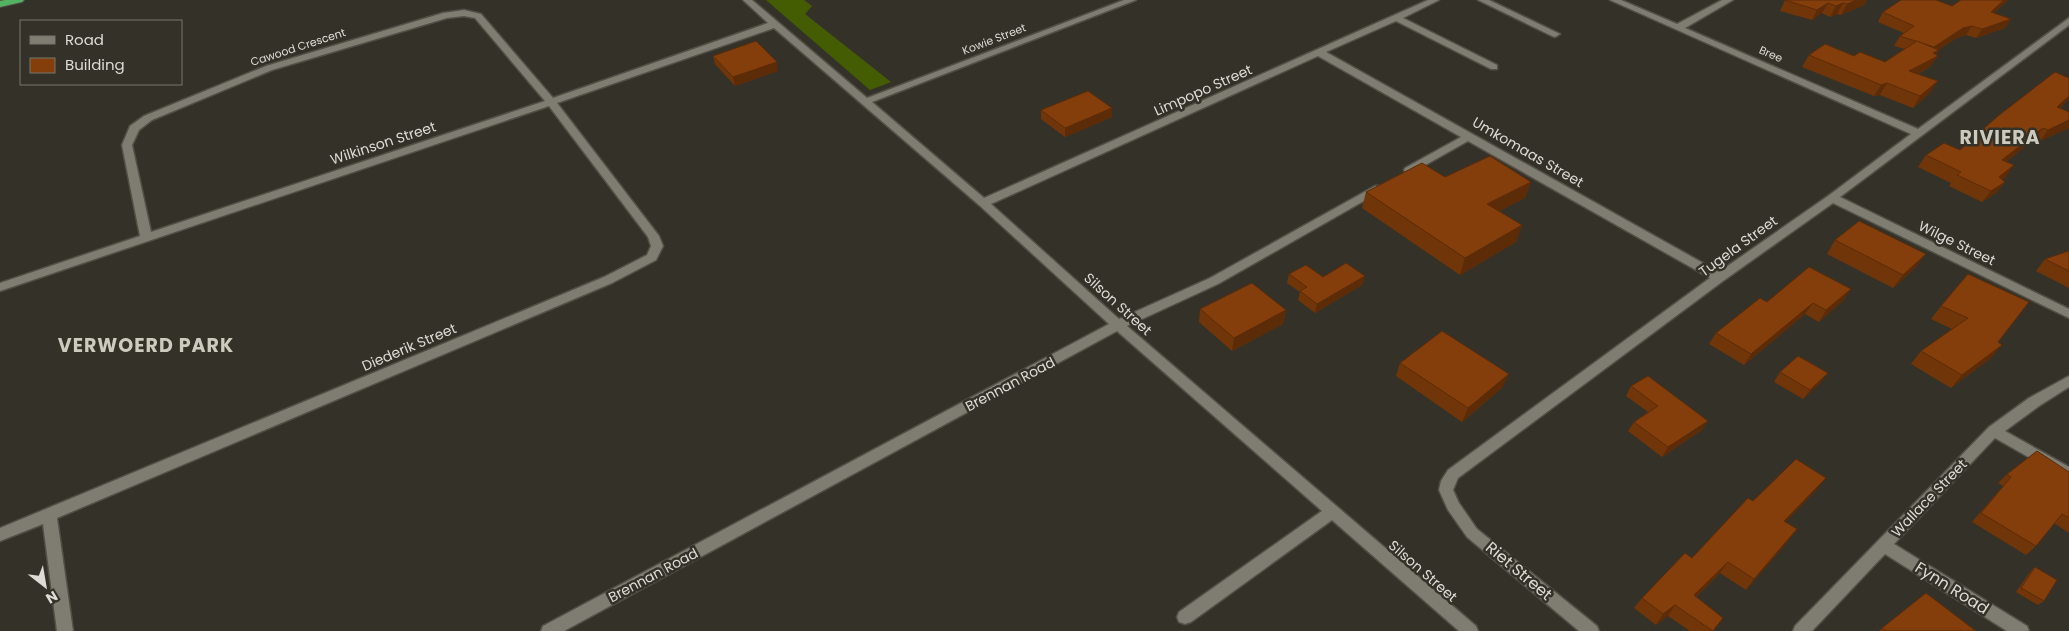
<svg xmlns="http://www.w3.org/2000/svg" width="2069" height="631" viewBox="0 0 2069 631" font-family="Poppins,sans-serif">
  <rect width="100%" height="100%" fill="#343228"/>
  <!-- green -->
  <path fill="#455d02" d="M 766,0 L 804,0 L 812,6 L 805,14 L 891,82 L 870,90 Z"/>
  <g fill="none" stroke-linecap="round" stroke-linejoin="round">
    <!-- minor casing -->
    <g stroke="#524f47" stroke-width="3">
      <g id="minor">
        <path d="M 743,0 L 752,0 L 867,98 L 1124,0 L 1136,0 L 872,102 L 984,198 L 1428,0 L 1439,0 L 1403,18 L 1497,65 L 1497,69 L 1491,69 L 1396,21 L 1326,52 L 1719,272 L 1828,196 L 1911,134 L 1610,0 L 1621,0 L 1677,24 L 1722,0 L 1733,0 L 1685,28 L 1918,129 L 2069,18 L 2069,25 L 1840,197 L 2069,309 L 2069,318 L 1833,203 L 1723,281 L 1458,478 L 1453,490 L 1459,503 L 1477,529 L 1597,626 L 1599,631 L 1579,631 L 1467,537 L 1448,510 L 1439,490 L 1441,481 L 1448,470 L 1710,278 L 1468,141 L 1413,172 L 1405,172 L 1404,170 L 1405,168 L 1461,137 L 1318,56 L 991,204 L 1119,319 L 1210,278 L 1375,186 L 1383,186 L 1385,188 L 1383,190 L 1218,284 L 1127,326 L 1476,626 L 1478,631 L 1459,631 L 1332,520 L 1191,622 L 1185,624 L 1179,622 L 1177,617 L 1179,612 L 1322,511 L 1117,331 L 564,631 L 541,631 L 543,626 L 1109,324 L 979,205 L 774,28 L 557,103 L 659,236 L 663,246 L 656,260 L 612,283 L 57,518 L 73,631 L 57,631 L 43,524 L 0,541 L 0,528 L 604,277 L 647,255 L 651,246 L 648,237 L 549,106 L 0,291 L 0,283 L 140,236 L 122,145 L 130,126 L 144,116 L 266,66 L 443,13 L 464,10 L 481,14 L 553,98 L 768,23 ZM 464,16 L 475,18 L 545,101 L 151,232 L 132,145 L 139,130 L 152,120 L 272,70 L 447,18 Z"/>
        <path d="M 1478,0 L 1489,0 L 1560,34 L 1555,37 L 1552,36 Z"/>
        <path d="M 2069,376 L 2069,387 L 2039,406 L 2005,431 L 2069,467 L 2069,480 L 1995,438 L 1894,544 L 2027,626 L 2029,631 L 2007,631 L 1885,554 L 1812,631 L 1793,631 L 1795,626 L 1989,427 L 2029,398 Z"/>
      </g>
    </g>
    <!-- trunk casing -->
    <g stroke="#524f47" stroke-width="2">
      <path id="trunk" d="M 5,0 L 24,0 L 22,2 L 0,7 L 0,1 Z"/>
    </g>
    <!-- minor -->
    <use href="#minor" fill="#7f7c71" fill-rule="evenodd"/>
    <!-- trunk -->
    <use href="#trunk" fill="#52b362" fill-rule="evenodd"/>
  </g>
  <!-- wall -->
  <g fill="#71350a">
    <path d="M 1785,0 L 1867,0 L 1864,5 L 1841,15 L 1837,14 L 1830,17 L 1822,13 L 1812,20 L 1780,11 Z"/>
    <path d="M 2008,0 L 1994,13 L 2011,19 L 2005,28 L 1976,38 L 1966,35 L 1957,38 L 1938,50 L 1930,67 L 1918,74 L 1930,93 L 1913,108 L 1880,95 L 1874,96 L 1802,67 L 1809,55 L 1854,56 L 1885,62 L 1905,49 L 1894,46 L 1900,36 L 1904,33 L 1878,22 L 1883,12 L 1952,6 Z"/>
    <path d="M 713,56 L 778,71 L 735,86 L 715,64 Z"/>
    <path d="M 2069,78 L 2069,99 L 2060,108 L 2069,112 L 2069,128 L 2040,141 L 2034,139 L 2006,162 L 2006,177 L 2002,180 L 2005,182 L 1996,193 L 1982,202 L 1949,186 L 1951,183 L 1918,167 L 1926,155 L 1960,150 Z"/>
    <path d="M 1041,110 L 1112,117 L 1065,137 L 1041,119 Z"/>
    <path d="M 1445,177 L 1531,182 L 1525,198 L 1499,211 L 1522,225 L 1516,242 L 1460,275 L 1362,208 L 1366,192 Z"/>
    <path d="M 1835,240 L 1916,267 L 1893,288 L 1827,254 Z"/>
    <path d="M 2069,251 L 2069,288 L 2036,271 L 2045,259 Z"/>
    <path d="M 1289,274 L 1323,277 L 1365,276 L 1362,285 L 1315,313 L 1298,300 L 1300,292 L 1287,283 Z"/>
    <path d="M 1968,274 L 1998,342 L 1991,358 L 1951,388 L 1911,364 L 1921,351 L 1952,329 L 1931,319 L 1941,306 Z"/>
    <path d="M 1843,301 L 1819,322 L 1805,314 L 1744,365 L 1709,344 L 1716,333 L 1767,302 Z"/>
    <path d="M 1200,309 L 1286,310 L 1283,324 L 1232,351 L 1199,322 Z"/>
    <path d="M 1400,363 L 1503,387 L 1462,422 L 1396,376 Z"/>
    <path d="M 1780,372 L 1821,382 L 1803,399 L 1774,382 Z"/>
    <path d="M 1631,386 L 1702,430 L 1662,457 L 1628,431 L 1634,422 L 1648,412 L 1626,396 Z"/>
    <path d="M 2069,472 L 2069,533 L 2054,523 L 2036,546 L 2026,555 L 1972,522 L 2003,486 L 1998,483 L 2007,474 Z"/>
    <path d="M 1817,489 L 1785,522 L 1789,540 L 1746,590 L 1720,573 L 1696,597 L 1713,631 L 1690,631 L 1668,616 L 1656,625 L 1634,608 L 1642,598 L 1692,558 L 1753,501 Z"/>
    <path d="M 2035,567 L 2044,601 L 2038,605 L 2016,592 L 2030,572 Z"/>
    <path d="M 1882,628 L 1976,631 L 1879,631 Z"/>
  </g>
  <!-- shaded-wall -->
  <g fill="#5c2b08">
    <path d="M 1857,0 L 1867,0 L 1864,5 L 1841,15 L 1847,4 Z"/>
    <path d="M 2004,0 L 2008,0 L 1985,21 L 1991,12 Z"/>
    <path d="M 1828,3 L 1822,13 L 1812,20 L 1817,10 Z"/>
    <path d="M 1843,3 L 1837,14 L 1830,17 L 1836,6 Z"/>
    <path d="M 2011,19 L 2005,28 L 1976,38 L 1982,29 Z"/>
    <path d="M 1972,26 L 1966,35 L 1957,38 L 1935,52 L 1939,50 L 1935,57 L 1938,56 L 1930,67 L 1902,82 L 1909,71 L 1928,56 L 1934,47 L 1963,28 Z"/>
    <path d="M 777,62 L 778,71 L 735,86 L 733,77 Z"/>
    <path d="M 1938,81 L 1930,93 L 1913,108 L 1920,96 Z"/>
    <path d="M 1887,83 L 1880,95 L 1874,96 L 1881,85 Z"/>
    <path d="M 2069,96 L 2069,99 L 2049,118 L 2057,107 Z"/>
    <path d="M 1112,108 L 1112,117 L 1065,137 L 1065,128 Z"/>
    <path d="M 2069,120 L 2069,128 L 2040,141 L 2048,130 Z"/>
    <path d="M 2043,128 L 2034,139 L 1994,172 L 2002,160 Z"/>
    <path d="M 2014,165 L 2006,177 L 1990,189 L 1999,177 Z"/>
    <path d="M 1531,182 L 1525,198 L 1482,220 L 1487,204 Z"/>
    <path d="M 2005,182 L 1996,193 L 1982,202 L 1991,191 Z"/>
    <path d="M 1522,225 L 1516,242 L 1460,275 L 1465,258 Z"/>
    <path d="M 1926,254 L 1916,267 L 1893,288 L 1903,275 Z"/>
    <path d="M 1365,276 L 1362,285 L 1315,313 L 1317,304 Z"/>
    <path d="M 1851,289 L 1843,301 L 1819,322 L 1826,310 Z"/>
    <path d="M 1813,303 L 1805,314 L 1744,365 L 1751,354 Z"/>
    <path d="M 1286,310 L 1283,324 L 1232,351 L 1234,338 Z"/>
    <path d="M 2002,345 L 1991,358 L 1951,388 L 1962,375 Z"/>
    <path d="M 1828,373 L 1821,382 L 1803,399 L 1810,390 Z"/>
    <path d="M 1509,374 L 1503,387 L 1462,422 L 1468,408 Z"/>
    <path d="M 1708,421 L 1702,430 L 1662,457 L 1668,447 Z"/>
    <path d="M 1826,478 L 1817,489 L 1776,532 L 1784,521 Z"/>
    <path d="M 1797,529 L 1789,540 L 1746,590 L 1754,579 Z"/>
    <path d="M 1728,562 L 1720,573 L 1686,606 L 1694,595 Z"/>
    <path d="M 1675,605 L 1668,616 L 1656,625 L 1663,614 Z"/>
  </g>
  <!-- building -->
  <g fill="#833e0c" stroke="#5c2b08">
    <path d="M 1785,0 L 1857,0 L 1847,4 L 1843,3 L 1836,6 L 1828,3 L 1817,10 Z"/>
    <path d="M 1901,0 L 1936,0 L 1952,6 L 1961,0 L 2004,0 L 1991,12 L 2011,19 L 1982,29 L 1972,26 L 1963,28 L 1934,47 L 1900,36 L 1914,26 L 1883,12 Z"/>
    <path d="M 756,41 L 777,62 L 733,77 L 713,56 Z"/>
    <path d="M 1917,41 L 1939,50 L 1933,53 L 1938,56 L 1909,71 L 1938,81 L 1920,96 L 1887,83 L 1881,85 L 1809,55 L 1825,44 L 1854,56 L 1860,52 L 1885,62 Z"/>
    <path d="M 2055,72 L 2069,78 L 2069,96 L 2057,107 L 2069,112 L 2069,120 L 2048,130 L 2043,128 L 2002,160 L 2014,165 L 1999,177 L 2005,182 L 1991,191 L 1957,175 L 1961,172 L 1926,155 L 1944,143 L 1960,150 L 1998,116 Z"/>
    <path d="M 1088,91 L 1112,108 L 1065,128 L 1041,110 Z"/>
    <path d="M 1490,156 L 1531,182 L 1487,204 L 1522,225 L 1465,258 L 1366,192 L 1422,163 L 1445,177 Z"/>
    <path d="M 1859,221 L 1926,254 L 1903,275 L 1835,240 Z"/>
    <path d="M 2069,251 L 2069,271 L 2045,259 Z"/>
    <path d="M 1346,263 L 1365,276 L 1317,304 L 1300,291 L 1307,287 L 1289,274 L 1306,265 L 1323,277 Z"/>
    <path d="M 1809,267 L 1851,289 L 1826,310 L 1813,303 L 1751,354 L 1716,333 L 1760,298 L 1767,302 Z"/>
    <path d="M 1968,274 L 2029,302 L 1998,342 L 2002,345 L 1962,375 L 1921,351 L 1968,318 L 1941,306 Z"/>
    <path d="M 1252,283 L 1286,310 L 1234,338 L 1200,309 Z"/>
    <path d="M 1442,331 L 1509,374 L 1468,408 L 1400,363 Z"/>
    <path d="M 1798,356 L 1828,373 L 1810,390 L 1780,372 Z"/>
    <path d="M 1648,376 L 1708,421 L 1668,447 L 1634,422 L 1658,406 L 1631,386 Z"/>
    <path d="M 2037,451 L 2069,472 L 2069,518 L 2062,514 L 2036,546 L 1981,513 L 2011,477 L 2007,474 Z"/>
    <path d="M 1796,459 L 1826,478 L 1784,521 L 1797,529 L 1754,579 L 1728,562 L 1694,595 L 1723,618 L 1713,631 L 1675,605 L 1663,614 L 1642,598 L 1685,553 L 1692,558 L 1748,498 L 1753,501 Z"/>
    <path d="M 2035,567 L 2057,580 L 2044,601 L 2021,588 Z"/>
    <path d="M 1926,593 L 1976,631 L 1886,631 L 1882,628 Z"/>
  </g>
  <g text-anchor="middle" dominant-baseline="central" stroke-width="5" stroke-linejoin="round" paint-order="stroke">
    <!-- far-street labels -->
    <g font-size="11" fill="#dcdbd5" stroke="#343228">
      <text transform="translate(994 39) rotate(-21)">Kowie Street</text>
      <text transform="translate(298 47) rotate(-18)">Cawood Crescent</text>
      <text transform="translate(1771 54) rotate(24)">Bree</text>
    </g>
    <!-- street labels -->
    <g font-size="14" fill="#dcdbd5" stroke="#343228">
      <text transform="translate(1203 90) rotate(-24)">Limpopo Street</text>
      <text transform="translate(383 143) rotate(-18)">Wilkinson Street</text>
      <text transform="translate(1528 152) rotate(30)">Umkomaas Street</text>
      <text transform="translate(1957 243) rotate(26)">Wilge Street</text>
      <text transform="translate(1738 246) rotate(-36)">Tugela Street</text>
      <text transform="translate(1118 304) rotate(42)">Silson Street</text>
      <text transform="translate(409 347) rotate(-23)">Diederik Street</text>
      <text transform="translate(1010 384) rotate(-28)">Brennan Road</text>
      <text transform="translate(1929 498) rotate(-46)">Wallace Street</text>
      <text transform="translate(1423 571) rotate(41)">Silson Street</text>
      <text transform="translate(653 575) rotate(-28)">Brennan Road</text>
    </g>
    <!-- near-street labels -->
    <g font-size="16" fill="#dcdbd5" stroke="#343228">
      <text transform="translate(1519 571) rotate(40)">Riet Street</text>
      <text transform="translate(1952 588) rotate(32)">Fynn Road</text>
    </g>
    <!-- district labels -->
    <g font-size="19" font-weight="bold" letter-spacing="1" fill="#cdcabe" stroke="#343228">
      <text x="2000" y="137">RIVIERA</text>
      <text x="146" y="345">VERWOERD PARK</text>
    </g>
  </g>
  <!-- legend -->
  <rect x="20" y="20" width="162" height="65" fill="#343228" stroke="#77766d"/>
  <rect x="30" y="36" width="25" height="8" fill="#7f7c71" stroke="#77766d"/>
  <text x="65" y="45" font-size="15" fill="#dcdbd5">Road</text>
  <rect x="30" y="58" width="25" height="15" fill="#833e0c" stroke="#77766d"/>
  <text x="65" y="70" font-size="15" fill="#dcdbd5">Building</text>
  <!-- north arrow -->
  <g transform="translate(45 586) rotate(149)" stroke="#343228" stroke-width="4" paint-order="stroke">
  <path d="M0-4L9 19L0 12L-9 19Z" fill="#dcdbd5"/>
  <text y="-8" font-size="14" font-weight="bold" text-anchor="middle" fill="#dcdbd5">N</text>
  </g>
</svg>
